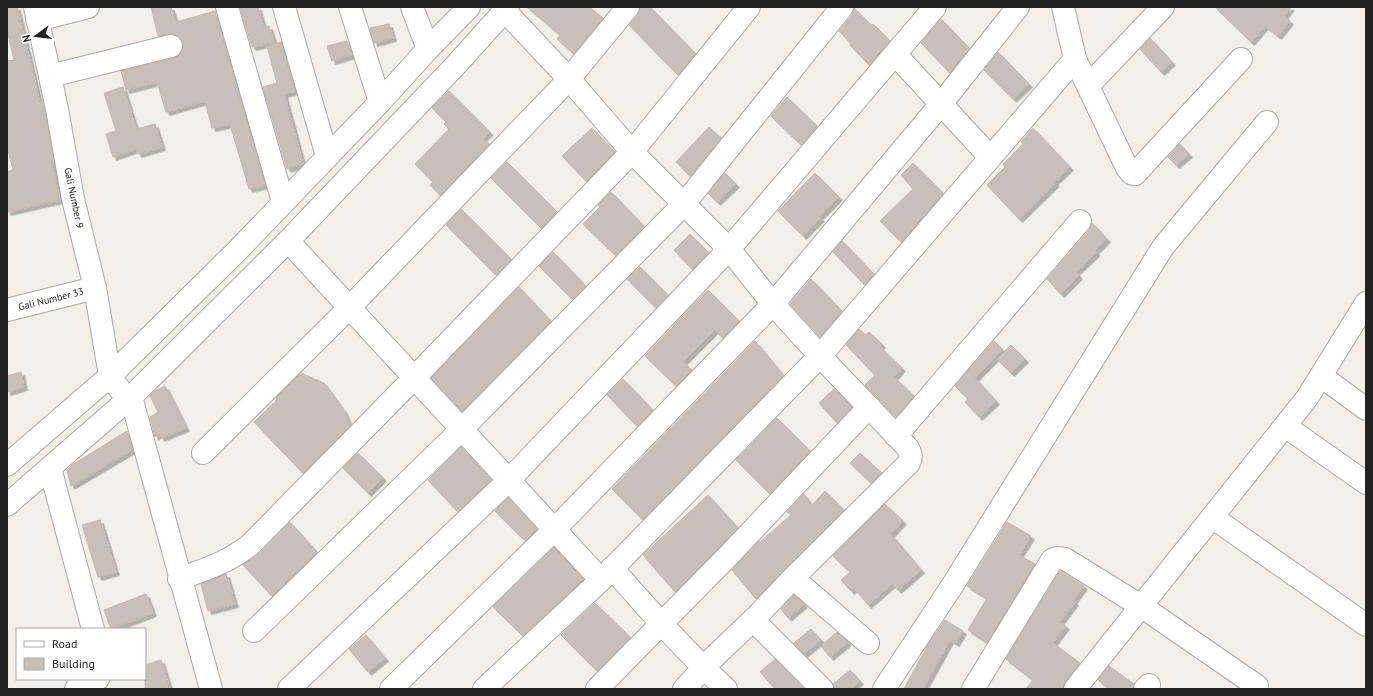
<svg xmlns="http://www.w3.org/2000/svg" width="1373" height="696" viewBox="0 0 1373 696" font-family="'PT Sans',sans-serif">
  <defs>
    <filter id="shadow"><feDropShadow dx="3.5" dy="3.5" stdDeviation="0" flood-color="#0004"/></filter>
  </defs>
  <rect width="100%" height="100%" fill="#f2efe9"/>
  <!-- building -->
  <g fill="#c7bfb8" stroke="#c4b6ab" filter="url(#shadow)">
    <path d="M 7,7 L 17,7 L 40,103 L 42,103 L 45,113 L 54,161 L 51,161 L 60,200 L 7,212 L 7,172 L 13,170 L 7,146 L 7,61 L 14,60 L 7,30 Z"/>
    <path d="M 151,7 L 171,7 L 176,22 L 215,11 L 265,185 L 249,189 L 230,124 L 212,128 L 205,101 L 166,112 L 157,82 L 126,90 L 121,71 L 174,58 L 179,55 L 183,50 L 183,43 L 180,38 L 175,34 L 168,34 L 158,36 Z"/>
    <path d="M 240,7 L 258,7 L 264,28 L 269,26 L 274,42 L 252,47 Z"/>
    <path d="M 527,7 L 589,7 L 603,18 L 574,54 L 557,39 L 560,35 Z"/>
    <path d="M 640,7 L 650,7 L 695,53 L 678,75 L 629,25 L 638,15 Z"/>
    <path d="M 1215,7 L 1291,7 L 1284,16 L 1290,21 L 1278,36 L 1265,26 L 1251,42 Z"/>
    <path d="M 854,8 L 871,25 L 873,24 L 890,41 L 869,65 L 850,45 L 851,44 L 839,31 L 852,15 Z"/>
    <path d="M 941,19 L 969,48 L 950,73 L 921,43 Z"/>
    <path d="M 389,24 L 393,38 L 374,43 L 370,28 Z"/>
    <path d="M 1150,38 L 1172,62 L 1161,72 L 1140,49 Z"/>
    <path d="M 347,41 L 352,55 L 332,61 L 327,46 Z"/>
    <path d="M 281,42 L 295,91 L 284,94 L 303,164 L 287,169 L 263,87 L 277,83 L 267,46 Z"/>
    <path d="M 998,52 L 1029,84 L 1013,99 L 984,70 Z"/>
    <path d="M 123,87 L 136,129 L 155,124 L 162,147 L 138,154 L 136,149 L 113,157 L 106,134 L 116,131 L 104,93 Z"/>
    <path d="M 449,91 L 490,132 L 483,138 L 489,144 L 440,195 L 430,185 L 433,182 L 415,164 L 449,129 L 444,124 L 446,122 L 432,108 Z"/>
    <path d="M 787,97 L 817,126 L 801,145 L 771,116 Z"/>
    <path d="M 709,127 L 721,138 L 690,176 L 676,162 Z"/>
    <path d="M 592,128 L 615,152 L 586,181 L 562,156 Z"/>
    <path d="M 1033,128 L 1070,167 L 1054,182 L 1056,183 L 1019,219 L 987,185 L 1005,167 L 1003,164 L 1023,144 L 1021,142 Z"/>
    <path d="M 1180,144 L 1189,154 L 1176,165 L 1168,157 Z"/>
    <path d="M 507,162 L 557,212 L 541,228 L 491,178 Z"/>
    <path d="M 913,163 L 943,193 L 901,242 L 880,221 L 913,189 L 901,175 Z"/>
    <path d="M 725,173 L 736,184 L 717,202 L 708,193 Z"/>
    <path d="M 815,173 L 839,197 L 819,217 L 821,218 L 803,236 L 778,211 Z"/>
    <path d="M 611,192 L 644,226 L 616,256 L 583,224 L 600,207 L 598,205 Z"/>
    <path d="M 461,209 L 511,259 L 496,275 L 446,225 Z"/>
    <path d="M 1092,223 L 1107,239 L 1095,251 L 1096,253 L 1076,272 L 1079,276 L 1061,294 L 1047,279 L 1090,229 Z"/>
    <path d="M 690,234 L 708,252 L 692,269 L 674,250 Z"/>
    <path d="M 842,241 L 874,274 L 865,285 L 833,252 Z"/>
    <path d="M 553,252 L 586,286 L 572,299 L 539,266 Z"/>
    <path d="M 640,267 L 668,295 L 656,308 L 627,279 Z"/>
    <path d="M 811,279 L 842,311 L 820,337 L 790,304 Z"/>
    <path d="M 519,287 L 551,321 L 462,411 L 431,378 Z"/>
    <path d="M 708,290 L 739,321 L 723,338 L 715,330 L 683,362 L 692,370 L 676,386 L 645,356 L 674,326 L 673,326 Z"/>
    <path d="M 859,329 L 865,335 L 869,332 L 882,344 L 880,347 L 902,368 L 894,377 L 914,396 L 896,417 L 865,385 L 875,375 L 846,345 Z"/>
    <path d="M 755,341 L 783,375 L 643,520 L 612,489 Z"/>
    <path d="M 994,341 L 1003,350 L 975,378 L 996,401 L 979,417 L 965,402 L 968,399 L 955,386 Z"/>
    <path d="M 1011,345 L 1025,359 L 1011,373 L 997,359 Z"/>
    <path d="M 21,372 L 24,387 L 7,392 L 7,376 Z"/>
    <path d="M 301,373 L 324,383 L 344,411 L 350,426 L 303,473 L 254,422 L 277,400 L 276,398 Z"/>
    <path d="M 623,379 L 653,410 L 637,426 L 607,395 Z"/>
    <path d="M 165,386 L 186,428 L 161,438 L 159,434 L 155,437 L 150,417 L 158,412 L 150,396 L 155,391 Z"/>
    <path d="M 834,389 L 852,407 L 837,423 L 819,403 Z"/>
    <path d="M 777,418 L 810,451 L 770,494 L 736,460 Z"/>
    <path d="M 127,431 L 132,450 L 71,486 L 67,470 L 72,465 Z"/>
    <path d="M 461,447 L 491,480 L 458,512 L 428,480 Z"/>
    <path d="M 358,453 L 383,478 L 368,493 L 343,468 Z"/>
    <path d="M 860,453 L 882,473 L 871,483 L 850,463 Z"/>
    <path d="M 825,491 L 844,510 L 756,599 L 732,570 L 759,541 L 760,542 L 791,515 L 787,512 L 804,494 L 812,505 Z"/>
    <path d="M 708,495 L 738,528 L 675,592 L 643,555 Z"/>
    <path d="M 508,498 L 537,529 L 525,541 L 495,511 Z"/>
    <path d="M 885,504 L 903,521 L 891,534 L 921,570 L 898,590 L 892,584 L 868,605 L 854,588 L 851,591 L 841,580 L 850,572 L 833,556 Z"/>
    <path d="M 100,520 L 116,572 L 98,577 L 82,525 Z"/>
    <path d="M 290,522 L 317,552 L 272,596 L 243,565 L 259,554 Z"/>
    <path d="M 1007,522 L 1031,536 L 1019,555 L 1035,564 L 987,642 L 968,630 L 987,598 L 967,586 Z"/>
    <path d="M 554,547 L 583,579 L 523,636 L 493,607 Z"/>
    <path d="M 1060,571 L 1084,586 L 1073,601 L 1075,602 L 1060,622 L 1066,626 L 1053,643 L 1080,663 L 1065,681 L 1063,689 L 1026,689 L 1033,680 L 1006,659 Z"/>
    <path d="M 226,574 L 235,604 L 208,611 L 201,584 Z"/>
    <path d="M 146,594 L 153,613 L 111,629 L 104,610 Z"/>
    <path d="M 794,595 L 804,604 L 788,618 L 781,609 Z"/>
    <path d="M 595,603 L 630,637 L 597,671 L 561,635 Z"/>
    <path d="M 945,620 L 963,631 L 956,643 L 950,640 L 923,689 L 904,689 L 930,641 Z"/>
    <path d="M 811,629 L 821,640 L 804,654 L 794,643 Z"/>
    <path d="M 837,632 L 848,642 L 830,657 L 821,646 Z"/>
    <path d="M 366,635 L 385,658 L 368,672 L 349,649 Z"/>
    <path d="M 775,659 L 804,689 L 775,689 L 760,672 Z"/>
    <path d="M 161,660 L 170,689 L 145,689 L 145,665 Z"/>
    <path d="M 1109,666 L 1134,684 L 1133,689 L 1110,689 L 1098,680 Z"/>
    <path d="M 850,670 L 860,681 L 851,689 L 834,689 L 833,684 Z"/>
  </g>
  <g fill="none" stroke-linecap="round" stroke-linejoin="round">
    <!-- minor casing -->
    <g stroke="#a9a9a9" stroke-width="24">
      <g id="minor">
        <path d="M 35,7 L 57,109 L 73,199 L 95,288 L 110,376 L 121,391 L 131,397 L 211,689"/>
        <path d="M 227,7 L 283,202"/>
        <path d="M 284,7 L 327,156"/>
        <path d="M 350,7 L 380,102"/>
        <path d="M 412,7 L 428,49"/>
        <path d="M 505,11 L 569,79 L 632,152 L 729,249 L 773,304 L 820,356 L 1075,59 L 1063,7"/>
        <path d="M 37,20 L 88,7"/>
        <path d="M 895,54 L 990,157"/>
        <path d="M 1075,59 L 1127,168 L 1131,173 L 1135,174 L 1241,59"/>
        <path d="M 50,76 L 171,46"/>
        <path d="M 1088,86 L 1163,7"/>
        <path d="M 288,241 L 601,580"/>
        <path d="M 7,310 L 95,288"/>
        <path d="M 1321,376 L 1366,409"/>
        <path d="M 1285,426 L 1366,483"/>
        <path d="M 896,436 L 1080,221"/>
        <path d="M 203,453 L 350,307 L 569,79 L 628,7"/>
        <path d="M 7,465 L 110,376 L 236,252 L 380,102 L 428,49 L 469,7"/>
        <path d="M 50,468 L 93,629"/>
        <path d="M 7,505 L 131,397 L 288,241 L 455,66 L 508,7"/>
        <path d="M 1212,517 L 1366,625"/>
        <path d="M 612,568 C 649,610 685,651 726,689"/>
        <path d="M 793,578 L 868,643"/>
        <path d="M 179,579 C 206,569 227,563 250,545 L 415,377 L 632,152 L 749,7"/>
        <path d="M 753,620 L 822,689"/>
        <path d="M 254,631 L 462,429 L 684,204 L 842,7"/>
        <path d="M 76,689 L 98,679"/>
        <path d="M 289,689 L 509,480 L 729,249 L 935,7"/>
        <path d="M 391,689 L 555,529 L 773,304 L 941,104 L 1018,7"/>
        <path d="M 484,689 L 601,580 L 820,356 L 908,448 C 911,454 912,457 909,463 L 793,578 L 756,617 L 713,658 L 684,689"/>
        <path d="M 597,689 L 729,555 L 869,407"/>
        <path d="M 884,689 L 952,586 L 1163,247 L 1267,122"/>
        <path d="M 973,689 L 1052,560 C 1057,557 1060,558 1065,559 L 1141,606 L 1257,686"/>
        <path d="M 1075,689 L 1307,398 L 1366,303"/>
        <path d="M 1145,689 L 1149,685"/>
      </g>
    </g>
    <!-- minor -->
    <use href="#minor" stroke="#fff" stroke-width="22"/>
  </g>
  <g text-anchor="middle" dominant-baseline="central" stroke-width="4" stroke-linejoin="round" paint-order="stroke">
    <!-- street labels -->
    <g font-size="10" fill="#222" stroke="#fff">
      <text transform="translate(74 198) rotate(78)">Gali Number 9</text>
      <text transform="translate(51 299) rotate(-14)">Gali Number 33</text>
    </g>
  </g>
  <!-- border -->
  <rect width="1373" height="696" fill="none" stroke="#222222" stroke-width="16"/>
  <!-- legend -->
  <rect x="16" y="628" width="130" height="52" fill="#ffffff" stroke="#a7a7a7"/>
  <rect x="24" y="641" width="20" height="6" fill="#ffffff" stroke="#a7a7a7"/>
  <text x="52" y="648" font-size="12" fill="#222222">Road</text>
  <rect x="24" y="658" width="20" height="12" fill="#c7bfb8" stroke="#a7a7a7"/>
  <text x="52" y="668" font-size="12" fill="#222222">Building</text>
  <!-- north arrow -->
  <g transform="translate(36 36) rotate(255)" stroke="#ffffff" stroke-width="3" paint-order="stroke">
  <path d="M0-3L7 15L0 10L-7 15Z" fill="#222222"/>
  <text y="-6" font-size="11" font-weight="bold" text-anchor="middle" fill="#222222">N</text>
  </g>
</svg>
